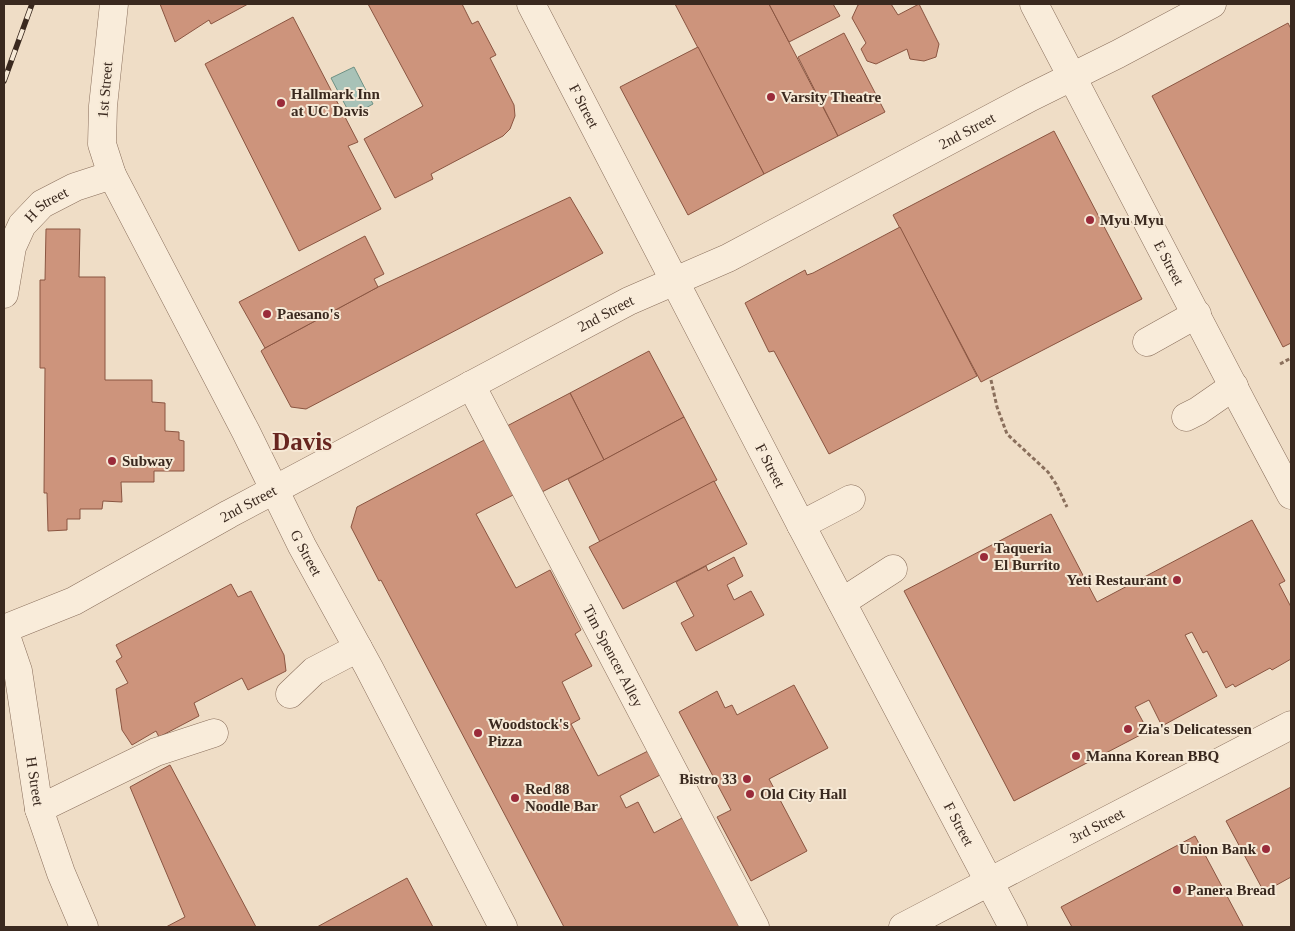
<svg xmlns="http://www.w3.org/2000/svg" width="1295" height="931" viewBox="0 0 1295 931" font-family="'Times New Roman',serif">
  <rect width="100%" height="100%" fill="#efddc6"/>
  <!-- water -->
  <path fill="#a8c2b7" stroke="#6e9184" d="M 354,67 L 373,104 L 351,116 L 331,78 Z"/>
  <!-- building -->
  <g fill="#cd947c" stroke="#8a5541">
    <path d="M 160,4 L 248,4 L 211,24 L 209,20 L 175,42 Z"/>
    <path d="M 368,4 L 462,4 L 472,24 L 478,21 L 496,55 L 490,58 L 514,105 L 515,116 L 510,129 L 503,136 L 431,174 L 433,179 L 395,198 L 364,139 L 423,106 Z"/>
    <path d="M 675,4 L 769,4 L 838,136 L 764,174 Z"/>
    <path d="M 769,4 L 833,4 L 840,16 L 789,42 Z"/>
    <path d="M 860,4 L 891,4 L 898,15 L 919,4 L 939,44 L 936,57 L 924,61 L 910,59 L 907,49 L 876,64 L 867,61 L 861,49 L 866,43 L 852,18 L 858,5 Z"/>
    <path d="M 293,17 L 358,142 L 348,146 L 381,209 L 299,251 L 205,64 Z"/>
    <path d="M 1288,23 L 1291,29 L 1291,343 L 1283,347 L 1152,96 Z"/>
    <path d="M 844,33 L 885,112 L 838,136 L 798,57 Z"/>
    <path d="M 698,47 L 764,174 L 688,215 L 620,87 Z"/>
    <path d="M 1054,131 L 1142,299 L 981,382 L 893,215 Z"/>
    <path d="M 570,197 L 603,253 L 306,409 L 291,407 L 261,351 L 265,348 L 378,287 Z"/>
    <path d="M 900,227 L 977,376 L 829,454 L 774,351 L 769,352 L 745,303 L 805,270 L 807,275 L 813,273 Z"/>
    <path d="M 46,229 L 80,229 L 79,277 L 105,277 L 105,380 L 152,380 L 152,402 L 165,403 L 165,431 L 179,432 L 179,440 L 184,441 L 184,471 L 154,471 L 154,482 L 121,482 L 122,502 L 103,501 L 102,509 L 80,509 L 80,519 L 67,519 L 67,530 L 48,531 L 47,493 L 44,493 L 45,368 L 40,368 L 40,280 L 45,280 Z"/>
    <path d="M 365,236 L 384,274 L 374,279 L 378,287 L 265,348 L 239,302 Z"/>
    <path d="M 649,351 L 684,417 L 604,460 L 570,393 Z"/>
    <path d="M 570,393 L 604,460 L 542,492 L 507,426 Z"/>
    <path d="M 684,417 L 717,480 L 600,542 L 568,479 Z"/>
    <path d="M 488,438 L 517,493 L 476,514 L 516,588 L 550,570 L 581,630 L 575,634 L 592,666 L 562,682 L 580,719 L 571,724 L 598,776 L 648,751 L 660,775 L 620,796 L 626,808 L 638,802 L 654,833 L 684,817 L 743,927 L 564,927 L 381,580 L 379,581 L 351,527 L 357,507 Z"/>
    <path d="M 714,481 L 747,544 L 623,609 L 589,547 Z"/>
    <path d="M 1051,514 L 1097,602 L 1252,520 L 1285,581 L 1279,584 L 1291,607 L 1291,659 L 1272,670 L 1270,668 L 1235,687 L 1233,684 L 1226,688 L 1207,651 L 1203,653 L 1192,632 L 1185,635 L 1217,696 L 1162,726 L 1149,700 L 1135,707 L 1148,731 L 1014,801 L 904,591 Z"/>
    <path d="M 734,557 L 743,576 L 727,585 L 734,600 L 751,591 L 764,615 L 696,651 L 681,623 L 694,616 L 676,582 L 706,566 L 708,571 Z"/>
    <path d="M 231,584 L 238,597 L 251,591 L 284,655 L 286,671 L 248,690 L 242,678 L 194,703 L 199,716 L 159,737 L 156,731 L 132,745 L 122,730 L 116,689 L 128,683 L 116,661 L 122,657 L 116,645 Z"/>
    <path d="M 794,685 L 828,748 L 769,779 L 807,851 L 751,881 L 717,817 L 731,810 L 679,712 L 717,691 L 725,708 L 732,705 L 737,715 Z"/>
    <path d="M 170,765 L 256,927 L 166,927 L 185,917 L 130,787 Z"/>
    <path d="M 1291,787 L 1291,877 L 1264,892 L 1226,821 Z"/>
    <path d="M 1195,836 L 1243,926 L 1240,927 L 1072,927 L 1061,907 Z"/>
    <path d="M 407,878 L 433,927 L 317,927 Z"/>
  </g>
  <g fill="none" stroke-linecap="round" stroke-linejoin="round">
    <!-- minor casing -->
    <g stroke="#8a6f5c" stroke-width="29">
      <g id="minor">
        <path id="s1" d="M 114,4 L 103,106 L 102,144 L 112,175 L 246,432 L 302,546 L 369,668 L 503,927"/>
        <path id="s2" d="M 531,4 L 801,525 L 1013,927"/>
        <path id="s3" d="M 1034,4 L 1243,405 L 1291,495"/>
        <path id="s4" d="M 4,294 L 12,247 L 22,225 L 42,204 L 75,187 L 112,175"/>
        <path d="M 1147,342 L 1197,314"/>
        <path id="s5" d="M 471,385 L 755,927"/>
        <path d="M 1186,417 L 1198,411 L 1234,386"/>
        <path d="M 801,525 L 851,499"/>
        <path d="M 842,602 L 893,569"/>
        <path id="s6" d="M 4,629 L 74,601 L 229,514 L 629,301 L 728,258 L 1031,97 L 1118,54 L 1212,4"/>
        <path id="s7" d="M 4,630 L 18,671 L 39,809 L 61,873 L 84,927"/>
        <path d="M 290,694 L 314,671 L 358,648"/>
        <path d="M 39,809 L 156,752 L 214,733"/>
        <path id="s8" d="M 903,927 L 1031,860 L 1291,725"/>
      </g>
    </g>
    <!-- path -->
    <g stroke="#8a6f5c" stroke-width="3" stroke-dasharray="4 2.5" stroke-linecap="butt">
      <path d="M 1280,364 L 1291,358"/>
      <path d="M 991,380 L 997,407 L 1007,434 L 1048,472 L 1056,484 L 1067,507"/>
    </g>
    <!-- minor -->
    <use href="#minor" stroke="#f9ecda" stroke-width="28"/>
    <!-- rail casing -->
    <g stroke="#3a291f" stroke-width="5.5">
      <path id="rail" d="M 4,81 L 32,4"/>
    </g>
    <!-- rail -->
    <use href="#rail" stroke="#f6e9d6" stroke-width="4" stroke-dasharray="11" stroke-linecap="butt"/>
  </g>
  <!-- markers -->
  <g fill="#9a2b3a" stroke="#f6e9d6" stroke-width="2">
    <circle cx="771" cy="97" r="5"/>
    <circle cx="281" cy="103" r="5"/>
    <circle cx="1090" cy="220" r="5"/>
    <circle cx="267" cy="314" r="5"/>
    <circle cx="112" cy="461" r="5"/>
    <circle cx="984" cy="557" r="5"/>
    <circle cx="1177" cy="580" r="5"/>
    <circle cx="1128" cy="729" r="5"/>
    <circle cx="478" cy="733" r="5"/>
    <circle cx="1076" cy="756" r="5"/>
    <circle cx="747" cy="779" r="5"/>
    <circle cx="750" cy="794" r="5"/>
    <circle cx="515" cy="798" r="5"/>
    <circle cx="1266" cy="849" r="5"/>
    <circle cx="1177" cy="890" r="5"/>
  </g>
  <g text-anchor="middle" dominant-baseline="central" stroke-width="4" stroke-linejoin="round" paint-order="stroke">
    <!-- street labels -->
    <g font-size="15" fill="#3a291f" stroke="#f6e9d6">
      <text transform="translate(105 90) rotate(-85)">1st Street</text>
      <text stroke="none"><textPath href="#s2" startOffset="115">F Street</textPath></text>
      <text stroke="none"><textPath href="#s6" startOffset="1085">2nd Street</textPath></text>
      <text stroke="none"><textPath href="#s4" startOffset="104">H Street</textPath></text>
      <text stroke="none"><textPath href="#s3" startOffset="292">E Street</textPath></text>
      <text stroke="none"><textPath href="#s6" startOffset="680">2nd Street</textPath></text>
      <text stroke="none"><textPath href="#s2" startOffset="520">F Street</textPath></text>
      <text stroke="none"><textPath href="#s6" startOffset="275">2nd Street</textPath></text>
      <text stroke="none"><textPath href="#s1" startOffset="598">G Street</textPath></text>
      <text stroke="none"><textPath href="#s5" startOffset="306">Tim Spencer Alley</textPath></text>
      <text stroke="none"><textPath href="#s7" startOffset="155">H Street</textPath></text>
      <text stroke="none"><textPath href="#s2" startOffset="925">F Street</textPath></text>
      <text stroke="none"><textPath href="#s8" startOffset="219">3rd Street</textPath></text>
    </g>
    <!-- poi labels -->
    <g font-size="15" font-weight="bold" fill="#3a291f" stroke="#f6e9d6" text-anchor="start">
      <text x="291" y="94">Hallmark Inn<tspan x="291" dy="17">at UC Davis</tspan></text>
      <text x="781" y="97">Varsity Theatre</text>
      <text x="1100" y="220">Myu Myu</text>
      <text x="277" y="314">Paesano's</text>
      <text x="122" y="461">Subway</text>
      <text x="994" y="548">Taqueria<tspan x="994" dy="17">El Burrito</tspan></text>
      <text x="1167" y="580" text-anchor="end">Yeti Restaurant</text>
      <text x="488" y="724">Woodstock's<tspan x="488" dy="17">Pizza</tspan></text>
      <text x="1138" y="729">Zia's Delicatessen</text>
      <text x="1086" y="756">Manna Korean BBQ</text>
      <text x="737" y="779" text-anchor="end">Bistro 33</text>
      <text x="525" y="789">Red 88<tspan x="525" dy="17">Noodle Bar</tspan></text>
      <text x="760" y="794">Old City Hall</text>
      <text x="1256" y="849" text-anchor="end">Union Bank</text>
      <text x="1187" y="890">Panera Bread</text>
    </g>
    <!-- town labels -->
    <g font-size="25" font-weight="bold" fill="#67251f" stroke="#f6e9d6">
      <text x="302" y="441">Davis</text>
    </g>
  </g>
  <!-- border -->
  <rect width="1295" height="931" fill="none" stroke="#3a291f" stroke-width="10"/>
</svg>
